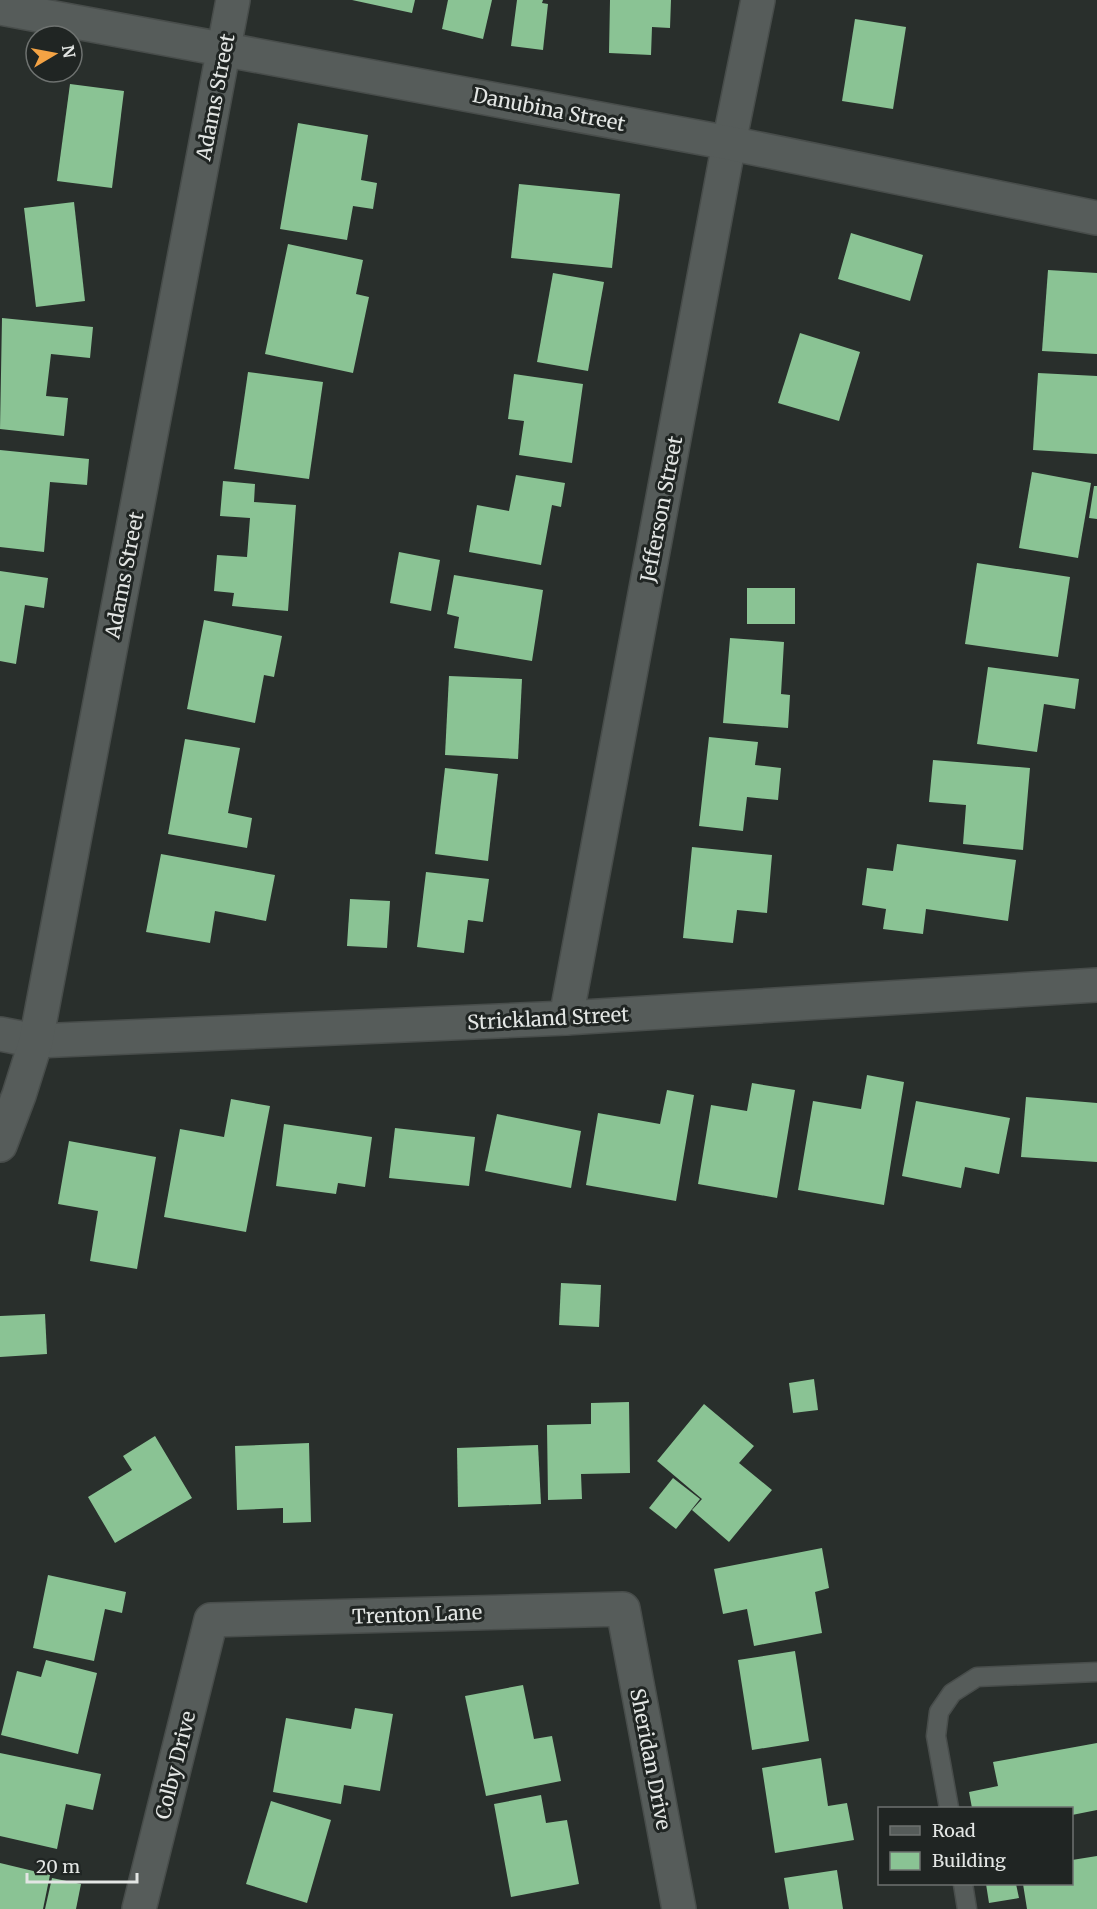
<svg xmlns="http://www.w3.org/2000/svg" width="1097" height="1909" viewBox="0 0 1097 1909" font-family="Merriweather,serif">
  <rect width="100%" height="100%" fill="#292f2c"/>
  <!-- building -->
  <g fill="#8ac394">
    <path d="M 352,0 L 415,0 L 412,13 Z"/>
    <path d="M 448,0 L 492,0 L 483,39 L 442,29 Z"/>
    <path d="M 517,0 L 543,0 L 542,3 L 548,4 L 543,50 L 511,46 Z"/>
    <path d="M 610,0 L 671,0 L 670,28 L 652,27 L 651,55 L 609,53 Z"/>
    <path d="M 855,19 L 906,27 L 893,109 L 842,101 Z"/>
    <path d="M 70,84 L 124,91 L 112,188 L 57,181 Z"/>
    <path d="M 298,123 L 368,135 L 361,180 L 377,183 L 373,209 L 353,206 L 347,240 L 280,229 Z"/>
    <path d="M 519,184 L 620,194 L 612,268 L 511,258 Z"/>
    <path d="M 74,202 L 85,301 L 36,307 L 24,208 Z"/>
    <path d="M 851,233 L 923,255 L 910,301 L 838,279 Z"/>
    <path d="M 288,244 L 363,260 L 356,294 L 369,297 L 353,373 L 265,354 Z"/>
    <path d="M 1048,270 L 1097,273 L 1097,354 L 1042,351 Z"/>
    <path d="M 553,273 L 604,282 L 588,371 L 537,362 Z"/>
    <path d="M 2,318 L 93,327 L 90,358 L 51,354 L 46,396 L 68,398 L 64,436 L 0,429 Z"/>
    <path d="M 800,333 L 860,352 L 839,421 L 778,403 Z"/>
    <path d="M 248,372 L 323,382 L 309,479 L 234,469 Z"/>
    <path d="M 1038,373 L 1097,376 L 1097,454 L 1033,450 Z"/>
    <path d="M 514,374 L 583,384 L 572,463 L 519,455 L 524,421 L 508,419 Z"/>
    <path d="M 0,450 L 89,459 L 87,485 L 50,482 L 44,552 L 0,547 Z"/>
    <path d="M 1032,472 L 1091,483 L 1078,558 L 1019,548 Z"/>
    <path d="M 516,475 L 565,483 L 561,507 L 552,505 L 541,565 L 469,552 L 477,505 L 509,511 Z"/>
    <path d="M 223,481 L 255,484 L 254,502 L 296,505 L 288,611 L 232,606 L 234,593 L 214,591 L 217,555 L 247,557 L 250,518 L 220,516 Z"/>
    <path d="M 1094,486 L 1097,486 L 1097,519 L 1089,518 Z"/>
    <path d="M 399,552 L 440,560 L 431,611 L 390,603 Z"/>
    <path d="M 977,563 L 1070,577 L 1058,657 L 965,644 Z"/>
    <path d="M 0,571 L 48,578 L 44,608 L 25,605 L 16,664 L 0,661 Z"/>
    <path d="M 454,575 L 543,590 L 532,661 L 454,648 L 459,617 L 447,614 Z"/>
    <rect x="747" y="588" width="48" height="36"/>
    <path d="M 204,620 L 282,636 L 274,677 L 264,675 L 255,723 L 187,709 Z"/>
    <path d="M 730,638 L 784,642 L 781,694 L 790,695 L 788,728 L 723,723 Z"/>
    <path d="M 988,667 L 1079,679 L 1075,709 L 1044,704 L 1037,752 L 977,744 Z"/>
    <path d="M 449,676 L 522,679 L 518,759 L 445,755 Z"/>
    <path d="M 709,737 L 758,742 L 755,765 L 781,768 L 778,800 L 747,797 L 743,831 L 699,826 Z"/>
    <path d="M 185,739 L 240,748 L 228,813 L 252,818 L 247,848 L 168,834 Z"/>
    <path d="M 933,760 L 1030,768 L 1023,850 L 963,844 L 966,805 L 929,802 Z"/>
    <path d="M 445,768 L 498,774 L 488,861 L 435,854 Z"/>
    <path d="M 897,844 L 1016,860 L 1008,921 L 926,909 L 923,934 L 883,929 L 886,909 L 862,905 L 867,868 L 893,871 Z"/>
    <path d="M 692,847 L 772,855 L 767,913 L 737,910 L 733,943 L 683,938 Z"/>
    <path d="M 161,854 L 275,875 L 266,921 L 215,911 L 210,943 L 146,932 Z"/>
    <path d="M 426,872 L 489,879 L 483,922 L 468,920 L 464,953 L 417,947 Z"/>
    <path d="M 350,899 L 390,901 L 387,948 L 347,946 Z"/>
    <path d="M 867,1075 L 904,1082 L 884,1205 L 798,1190 L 813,1101 L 861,1109 Z"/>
    <path d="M 752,1083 L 795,1090 L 777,1198 L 698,1184 L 711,1105 L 747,1111 Z"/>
    <path d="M 667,1090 L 694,1095 L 676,1201 L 586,1185 L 598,1113 L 660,1124 Z"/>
    <path d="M 1026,1097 L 1097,1103 L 1097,1162 L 1021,1157 Z"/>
    <path d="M 231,1099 L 270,1106 L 246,1232 L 164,1217 L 180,1129 L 224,1137 Z"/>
    <path d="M 916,1101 L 1010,1118 L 999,1174 L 965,1167 L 961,1188 L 902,1176 Z"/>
    <path d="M 497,1114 L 581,1131 L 571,1188 L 485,1171 Z"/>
    <path d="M 284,1124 L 372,1137 L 365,1187 L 338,1183 L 336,1194 L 276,1186 Z"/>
    <path d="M 395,1128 L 475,1137 L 469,1186 L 389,1178 Z"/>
    <path d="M 69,1141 L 156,1157 L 137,1269 L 90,1261 L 98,1211 L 58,1204 Z"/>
    <path d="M 561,1283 L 601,1285 L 599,1327 L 559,1325 Z"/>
    <path d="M 45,1314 L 47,1354 L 0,1357 L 0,1316 Z"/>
    <path d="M 814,1379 L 818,1410 L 793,1413 L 789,1383 Z"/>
    <path d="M 629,1402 L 630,1473 L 581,1474 L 582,1499 L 548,1500 L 547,1425 L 591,1424 L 591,1403 Z"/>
    <path d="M 704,1404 L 754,1446 L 739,1463 L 772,1490 L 729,1542 L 692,1510 L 702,1499 L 657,1461 Z"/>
    <path d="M 155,1436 L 192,1498 L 115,1543 L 88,1497 L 132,1470 L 123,1456 Z"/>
    <path d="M 309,1443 L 311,1522 L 283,1523 L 283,1508 L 237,1510 L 235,1446 Z"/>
    <path d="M 538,1445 L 541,1504 L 458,1507 L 457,1448 Z"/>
    <path d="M 673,1478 L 700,1499 L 676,1529 L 649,1508 Z"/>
    <path d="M 822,1548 L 829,1588 L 815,1592 L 822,1633 L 754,1646 L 747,1609 L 723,1614 L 714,1569 Z"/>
    <path d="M 48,1575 L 126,1592 L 122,1613 L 105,1609 L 94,1661 L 33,1648 Z"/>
    <path d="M 795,1651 L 809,1741 L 752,1750 L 738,1660 Z"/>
    <path d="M 46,1660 L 97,1673 L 78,1754 L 1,1735 L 17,1671 L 41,1677 Z"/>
    <path d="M 523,1685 L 534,1739 L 552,1736 L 561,1781 L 486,1796 L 465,1696 Z"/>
    <path d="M 355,1708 L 393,1714 L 380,1791 L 344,1785 L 341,1804 L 273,1792 L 286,1718 L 351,1729 Z"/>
    <path d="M 1097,1743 L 1097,1810 L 1072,1815 L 1072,1808 L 972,1808 L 969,1792 L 998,1786 L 993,1762 Z"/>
    <path d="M 0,1753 L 101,1774 L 93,1810 L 66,1804 L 57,1849 L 0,1836 Z"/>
    <path d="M 821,1758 L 828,1806 L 847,1803 L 854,1840 L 775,1853 L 762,1768 Z"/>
    <path d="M 541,1795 L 546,1823 L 567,1820 L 579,1884 L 511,1897 L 494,1804 Z"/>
    <path d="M 271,1801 L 331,1820 L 307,1903 L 246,1884 Z"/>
    <path d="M 1097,1856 L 1097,1909 L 1027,1909 L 1023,1884 L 1072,1884 L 1072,1860 Z"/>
    <path d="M 0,1863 L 50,1875 L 43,1909 L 0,1909 Z"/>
    <path d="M 837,1870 L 843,1909 L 789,1909 L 784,1878 Z"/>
    <path d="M 52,1878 L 81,1884 L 76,1909 L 45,1909 Z"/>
    <path d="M 986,1884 L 1016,1884 L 1019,1898 L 989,1903 Z"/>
  </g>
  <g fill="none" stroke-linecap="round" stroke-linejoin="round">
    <!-- lane casing -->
    <g stroke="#484d4b" stroke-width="21">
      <g id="lane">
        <path d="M 949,1808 L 936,1736 L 939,1712 L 952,1693 L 977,1677 L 1097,1672"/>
        <path d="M 963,1884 L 967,1909"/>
      </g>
    </g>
    <!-- street casing -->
    <g stroke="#484d4b" stroke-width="36">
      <g id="street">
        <path d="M 566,1018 L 729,143 L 758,0"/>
        <path d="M 0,1034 L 36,1041 L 566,1018 L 1097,985"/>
        <path d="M 0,1145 L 19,1095 L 36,1041 L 233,0"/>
        <path d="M 139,1909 L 211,1620 L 623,1609 L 679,1909"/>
      </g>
    </g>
    <!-- secondary casing -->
    <g stroke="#484d4b" stroke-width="36">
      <path id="secondary" d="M 0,8 L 729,143 L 1097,218"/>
    </g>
    <!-- lane -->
    <use href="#lane" stroke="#565c5a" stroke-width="18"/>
    <!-- street -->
    <use href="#street" stroke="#565c5a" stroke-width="33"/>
    <!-- secondary -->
    <use href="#secondary" stroke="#565c5a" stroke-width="33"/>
  </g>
  <g text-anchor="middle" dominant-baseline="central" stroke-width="6" stroke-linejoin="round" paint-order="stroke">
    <!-- street labels -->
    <g font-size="20" fill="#e3e6e4" stroke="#202523">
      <text transform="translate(215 97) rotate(-79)">Adams Street</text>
      <text transform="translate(549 109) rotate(11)">Danubina Street</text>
      <text transform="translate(661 509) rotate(-79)">Jefferson Street</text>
      <text transform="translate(124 575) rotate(-79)">Adams Street</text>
      <text transform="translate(548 1018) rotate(-3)">Strickland Street</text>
      <text transform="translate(417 1614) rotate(-2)">Trenton Lane</text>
      <text transform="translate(651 1759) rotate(79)">Sheridan Drive</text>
      <text transform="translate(175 1765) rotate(-76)">Colby Drive</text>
    </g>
  </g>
  <!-- legend -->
  <rect x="878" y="1807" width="195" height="78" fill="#202523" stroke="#6e7270" stroke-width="1.5"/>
  <rect x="890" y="1826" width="30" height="9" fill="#565c5a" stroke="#6e7270" stroke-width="1.5"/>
  <text x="932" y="1837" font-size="18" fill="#e3e6e4">Road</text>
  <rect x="890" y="1852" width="30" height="18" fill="#8ac394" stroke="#6e7270" stroke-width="1.5"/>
  <text x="932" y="1867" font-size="18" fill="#e3e6e4">Building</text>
  <!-- north arrow -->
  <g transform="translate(54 54) rotate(80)"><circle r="28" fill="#202523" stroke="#6e7270" stroke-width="1.5"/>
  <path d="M0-4.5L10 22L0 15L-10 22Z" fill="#f4a344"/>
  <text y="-9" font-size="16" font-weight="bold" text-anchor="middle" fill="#e3e6e4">N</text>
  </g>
  <!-- scale -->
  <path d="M27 1873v9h110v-9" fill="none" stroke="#e3e6e4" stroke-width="3"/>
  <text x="36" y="1873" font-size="18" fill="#e3e6e4" stroke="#202523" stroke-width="4.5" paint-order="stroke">20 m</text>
</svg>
